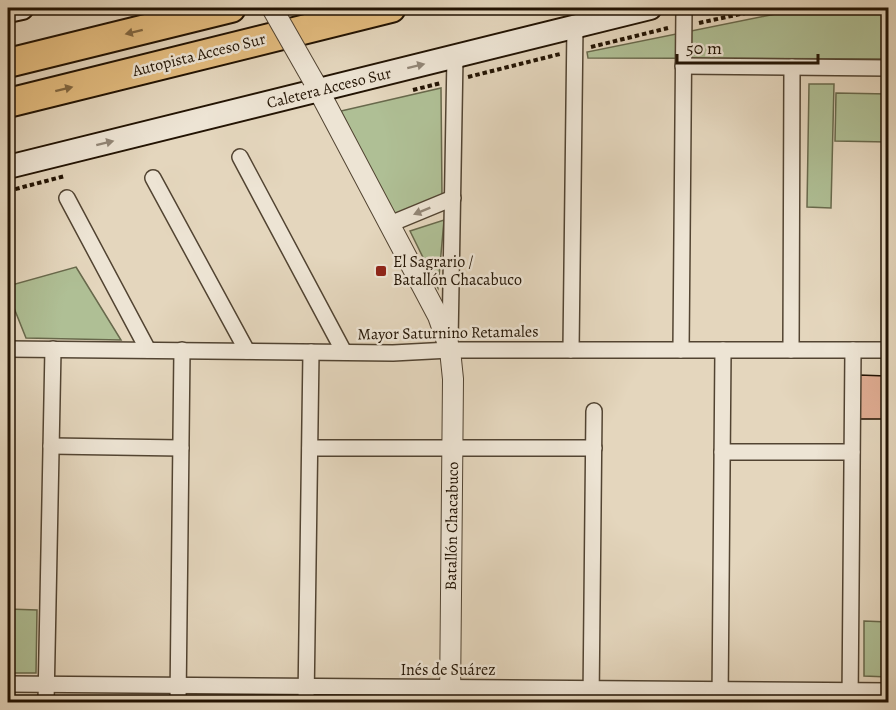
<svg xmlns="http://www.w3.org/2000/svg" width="896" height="710" viewBox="0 0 896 710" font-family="Alegreya,serif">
  <rect width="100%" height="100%" fill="#e4d6bd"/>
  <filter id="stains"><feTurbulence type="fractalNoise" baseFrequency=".00333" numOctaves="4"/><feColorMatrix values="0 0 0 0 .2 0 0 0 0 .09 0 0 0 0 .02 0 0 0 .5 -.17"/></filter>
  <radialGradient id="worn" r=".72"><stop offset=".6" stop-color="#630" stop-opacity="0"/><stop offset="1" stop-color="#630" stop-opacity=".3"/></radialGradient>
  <!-- green -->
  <g fill="#afbf95" stroke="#68694c" stroke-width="1.5">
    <path d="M 805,8 L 888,8 L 888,59 L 588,58 L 587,52 Z"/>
    <path d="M 809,84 L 834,84 L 831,208 L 807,207 Z"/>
    <path d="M 441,88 L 442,197 L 395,218 L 341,111 Z"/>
    <path d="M 836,93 L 888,94 L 888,142 L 835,141 Z"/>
    <path d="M 444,220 L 438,288 L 410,231 Z"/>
    <path d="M 76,267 L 121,340 L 26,338 L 8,293 L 8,286 Z"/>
    <path d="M 8,609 L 37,610 L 36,673 L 8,673 Z"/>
    <path d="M 864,621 L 888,622 L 888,677 L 864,676 Z"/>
  </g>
  <!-- building -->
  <path fill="#deab91" stroke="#221303" stroke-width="1.5" d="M 859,375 L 886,376 L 886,419 L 858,419 Z"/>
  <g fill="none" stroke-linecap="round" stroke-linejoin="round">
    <!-- minor casing -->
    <g stroke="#524432" stroke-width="18">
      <g id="minor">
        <path d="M 683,66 L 888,68"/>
        <path d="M 240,157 L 344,352"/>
        <path d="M 153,178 L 247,351"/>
        <path d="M 67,198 L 148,350"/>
        <path d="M 390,224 L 453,198"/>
        <path d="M 450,341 L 455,56"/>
        <path d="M 8,349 L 393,353 L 450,350 L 888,350"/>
        <path d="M 571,350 L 575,25"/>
        <path d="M 681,350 L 684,8"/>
        <path d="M 791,350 L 792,67"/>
        <path d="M 51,446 L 181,448"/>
        <path d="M 310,448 L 594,448"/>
        <path d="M 722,452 L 852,452"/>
        <path d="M 8,684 L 888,691"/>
        <path d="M 46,702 L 53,349"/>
        <path d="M 178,702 L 182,350"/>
        <path d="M 306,702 L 311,352"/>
        <path d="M 591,702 L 594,411"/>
        <path d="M 720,702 L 723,350"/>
        <path d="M 850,702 L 853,350"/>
      </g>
    </g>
    <!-- tertiary casing -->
    <g stroke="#524432" stroke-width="22">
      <path id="tertiary" d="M 313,80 L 438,316 L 450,350 L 453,379 L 450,702"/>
    </g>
    <!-- secondary casing -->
    <g stroke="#221303" stroke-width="26">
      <g id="secondary">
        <path d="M 8,11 L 22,8"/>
        <path d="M 8,167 L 650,8"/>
      </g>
    </g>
    <!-- motorway casing -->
    <g stroke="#221303" stroke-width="32">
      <g id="motorway">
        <path d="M 8,63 L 231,8"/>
        <path d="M 8,103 L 391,8"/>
      </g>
    </g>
    <!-- path -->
    <g stroke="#221303" stroke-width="4" stroke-dasharray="4.5 3" stroke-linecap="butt">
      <path d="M 699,23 L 768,8"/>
      <path d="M 591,47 L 668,28"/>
      <path d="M 468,77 L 560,54"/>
      <path d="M 413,90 L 441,83"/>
      <path d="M 8,191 L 65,176"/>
    </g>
    <!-- minor -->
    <use href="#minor" stroke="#ede4d4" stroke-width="15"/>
    <!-- tertiary -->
    <use href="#tertiary" stroke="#ede4d4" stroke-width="20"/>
    <!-- secondary -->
    <use href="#secondary" stroke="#ede4d4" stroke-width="22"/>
    <!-- motorway -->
    <use href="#motorway" stroke="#e2bb7e" stroke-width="28"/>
    <!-- tertiary-bridge casing -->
    <g stroke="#524432" stroke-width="22" stroke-linecap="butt">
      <path id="tertiary-bridge" d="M 272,8 L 313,80"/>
    </g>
    <!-- tertiary-bridge -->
    <use href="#tertiary-bridge" stroke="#ede4d4" stroke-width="20"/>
  </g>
  <!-- one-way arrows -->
  <defs><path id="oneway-solid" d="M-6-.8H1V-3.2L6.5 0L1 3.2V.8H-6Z" transform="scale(1.5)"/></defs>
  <g fill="#826740">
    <use href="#oneway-solid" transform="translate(134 32) rotate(166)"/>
    <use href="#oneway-solid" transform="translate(64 89) rotate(-14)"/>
  </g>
  <g fill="#928676">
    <use href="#oneway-solid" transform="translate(416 66) rotate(-14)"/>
    <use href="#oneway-solid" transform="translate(105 143) rotate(-14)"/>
    <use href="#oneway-solid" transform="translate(422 211) rotate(158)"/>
  </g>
  <!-- markers -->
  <rect fill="#8f2418" stroke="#ede4d4" stroke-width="2" x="375" y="265" width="12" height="12" rx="3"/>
  <g text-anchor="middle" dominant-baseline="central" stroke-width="5" stroke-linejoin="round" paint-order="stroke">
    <!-- street labels -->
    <g font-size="16" fill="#221303" stroke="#ede4d4">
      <text transform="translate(199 55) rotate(-14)">Autopista Acceso Sur</text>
      <text transform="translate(329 88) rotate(-14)">Caletera Acceso Sur</text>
      <text transform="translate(448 333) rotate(-1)">Mayor Saturnino Retamales</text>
      <text transform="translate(452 526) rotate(-89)">Batallón Chacabuco</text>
      <text x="448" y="670">Inés de Suárez</text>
    </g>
    <!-- poi labels -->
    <g font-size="16" fill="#221303" stroke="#ede4d4" text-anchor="start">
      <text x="393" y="262">El Sagrario /<tspan x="393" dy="18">Batallón Chacabuco</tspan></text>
    </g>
  </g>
  <!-- margin -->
  <rect width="896" height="710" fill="none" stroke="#e4d6bd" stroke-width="30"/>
  <rect x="9" y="9" width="878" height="692" fill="none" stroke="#221303" stroke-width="3"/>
  <rect x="15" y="15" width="866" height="680" fill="none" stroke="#221303" stroke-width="1.5"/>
  <!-- scale -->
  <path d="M677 54v9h141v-9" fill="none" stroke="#221303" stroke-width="3"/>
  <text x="686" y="54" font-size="18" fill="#221303" stroke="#ede4d4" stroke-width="4.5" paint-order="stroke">50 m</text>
  <rect width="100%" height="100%" filter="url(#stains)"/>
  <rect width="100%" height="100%" fill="url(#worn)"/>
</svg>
